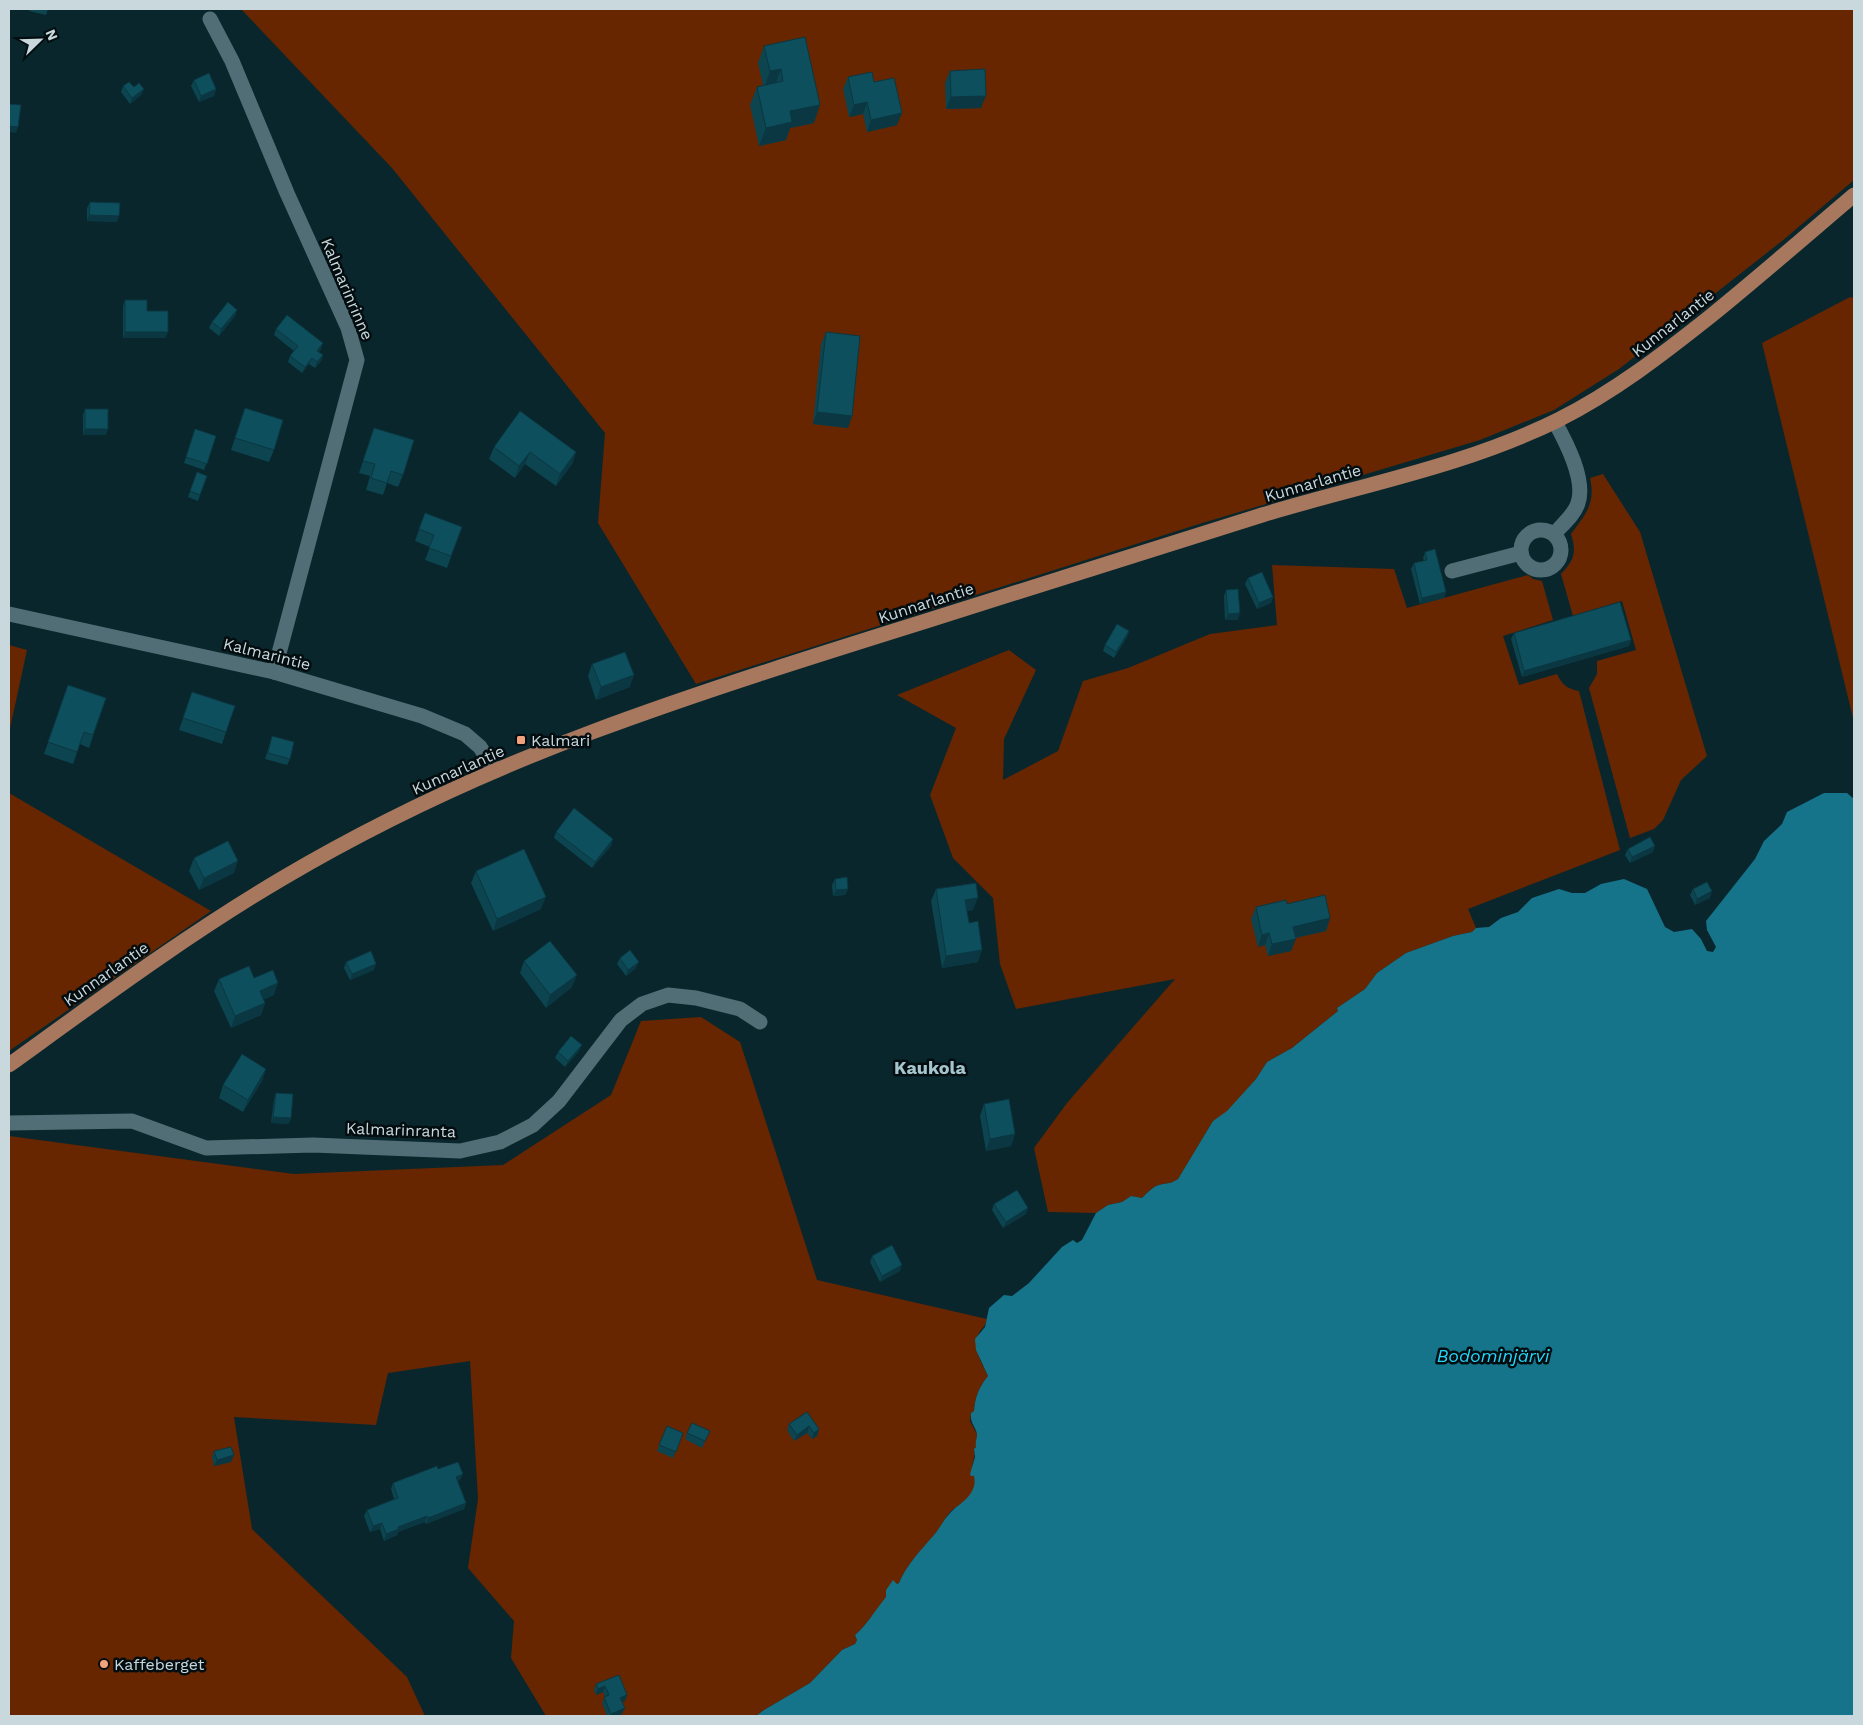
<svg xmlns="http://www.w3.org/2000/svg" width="1863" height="1725" viewBox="0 0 1863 1725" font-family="'Work Sans',sans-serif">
  <rect width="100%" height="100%" fill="#09262d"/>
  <!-- green -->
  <g fill="#672600">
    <path d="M 241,9 L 1854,9 L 1854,180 L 1782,241 L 1619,369 L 1554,410 L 1480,440 L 1199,524 L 696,684 L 598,523 L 605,433 L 392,168 Z"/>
    <path d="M 1850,297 L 1854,298 L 1854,722 L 1762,343 Z"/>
    <path d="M 1603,474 L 1640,532 L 1707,756 L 1681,780 L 1663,820 L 1654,829 L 1630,838 L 1589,688 L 1597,674 L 1597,661 L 1636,650 L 1622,601 L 1573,616 L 1561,574 C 1574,560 1577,553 1571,534 C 1585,515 1596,504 1590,478 Z"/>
    <path d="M 1272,565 L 1394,569 L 1407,608 L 1528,575 L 1533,579 L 1542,581 L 1553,620 L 1503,636 L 1519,685 L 1557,674 C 1562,685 1568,689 1579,691 L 1620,850 L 1468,909 L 1476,928 L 1472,932 L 1453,936 L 1406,953 L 1377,973 L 1365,989 L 1337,1008 L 1338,1011 L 1292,1048 L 1267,1062 L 1256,1079 L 1227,1112 L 1213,1121 L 1178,1179 C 1172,1183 1170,1183 1163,1184 C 1154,1185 1148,1192 1142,1198 L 1131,1196 L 1122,1202 L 1108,1205 L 1096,1213 L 1048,1212 L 1034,1148 L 1067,1103 L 1175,979 L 1016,1009 L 1000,964 L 993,898 L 953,858 L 930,795 L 956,728 L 897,695 L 1009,650 L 1036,670 L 1004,739 L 1003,780 L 1058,751 L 1083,681 L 1128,668 L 1210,634 L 1277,625 Z"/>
    <path d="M 9,645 L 27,650 L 9,733 Z"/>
    <path d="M 9,793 L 211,911 L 9,1051 Z"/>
    <path d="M 701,1017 L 740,1042 L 817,1280 L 987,1319 C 984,1329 983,1326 979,1333 C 971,1347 982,1363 988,1376 C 979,1387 975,1397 974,1411 L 971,1413 L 970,1421 L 977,1434 L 976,1447 L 974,1449 C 976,1458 971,1464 972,1472 C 973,1475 976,1479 975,1483 C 975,1496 960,1504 951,1511 C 945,1517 941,1527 936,1533 C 923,1549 907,1563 899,1583 L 897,1584 L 893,1581 L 886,1590 L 887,1597 C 875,1610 868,1624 855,1635 L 857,1640 L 855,1644 L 842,1650 L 810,1683 L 764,1710 L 756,1716 L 546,1716 L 511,1658 L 514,1621 L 468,1568 L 478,1499 L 470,1361 L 388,1373 L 376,1425 L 234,1417 L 252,1529 L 407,1677 L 425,1716 L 9,1716 L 9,1136 L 294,1174 L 503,1165 L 611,1095 L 641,1021 Z"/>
  </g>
  <!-- water -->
  <path fill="#157489" d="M 1824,793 L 1847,793 L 1854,799 L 1854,1716 L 756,1716 L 764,1710 L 810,1683 L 842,1650 L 855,1644 L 857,1640 L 855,1635 C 868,1624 875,1610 886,1597 L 886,1590 L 893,1580 L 897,1584 L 899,1583 C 907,1564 921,1550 934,1535 C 940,1528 944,1519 950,1513 C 957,1505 967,1501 972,1491 C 975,1485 975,1482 974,1476 L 971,1476 L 970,1474 L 975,1457 L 974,1449 L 976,1447 C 975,1441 977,1439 977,1434 C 975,1425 970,1424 971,1413 L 974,1411 C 975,1397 979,1387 988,1376 L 976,1350 L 975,1339 L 985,1327 L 989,1308 L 1004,1295 L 1012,1296 L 1029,1283 L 1062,1247 L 1073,1240 L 1077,1243 L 1082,1240 L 1096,1213 L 1108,1205 L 1122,1202 L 1131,1196 L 1142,1198 C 1148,1192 1154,1185 1163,1184 C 1170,1183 1172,1183 1178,1179 L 1213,1121 L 1227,1111 L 1256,1079 L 1267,1062 L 1292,1048 L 1338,1011 L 1337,1008 L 1365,989 L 1377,973 L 1406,953 L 1453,936 L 1472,932 L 1476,928 L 1489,927 L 1501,918 L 1518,912 L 1532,898 L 1559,889 L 1572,893 L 1585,893 L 1601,884 L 1624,879 L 1647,889 L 1665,927 L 1674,932 L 1692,929 L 1701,939 L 1707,951 L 1713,952 L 1716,947 L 1707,930 L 1706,921 L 1755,859 L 1764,841 L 1782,824 L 1787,812 Z"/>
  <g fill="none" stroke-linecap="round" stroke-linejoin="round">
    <!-- minor -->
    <g stroke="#516e76" stroke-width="15">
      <path d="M 210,19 L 232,61 L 287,193 L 348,328 L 357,360 L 274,672"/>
      <circle cx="1541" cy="550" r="20"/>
      <path d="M 1554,534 C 1562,525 1575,514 1578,503 C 1586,480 1566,442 1555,422"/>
      <path d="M 1452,571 L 1521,553"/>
      <path d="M 9,614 L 274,672 L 422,716 L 465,734 L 480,747 L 495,771"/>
      <path d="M 9,1123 L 132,1121 L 206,1148 L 313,1145 L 460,1151 L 500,1142 L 533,1125 L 559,1101 L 621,1020 L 642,1004 L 668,995 L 696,998 L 740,1009 L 760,1022"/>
    </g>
    <!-- major -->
    <path stroke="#a7785d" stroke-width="15" d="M 9,1065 C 99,1000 188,934 283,878 C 381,820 485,772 592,732 C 702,691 814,656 926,621 C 1038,586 1150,550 1262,515 C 1361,485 1465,466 1558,420 C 1614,392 1663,354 1712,315 C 1760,276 1807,235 1854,195"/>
  </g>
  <!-- wall -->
  <g fill="#0c4450">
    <path d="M 30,9 L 48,9 L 46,15 L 29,11 Z"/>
    <path d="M 805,37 L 814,123 L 790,128 L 786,140 L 759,146 L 750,105 L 757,87 L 763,85 L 758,63 L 764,46 Z"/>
    <path d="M 950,71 L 981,108 L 946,109 L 945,83 Z"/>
    <path d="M 848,77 L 874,82 L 897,125 L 867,132 L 863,114 L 849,117 L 843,89 Z"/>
    <path d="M 194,80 L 216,89 L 214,96 L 199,102 L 191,86 Z"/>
    <path d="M 123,86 L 134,87 L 144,89 L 141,95 L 130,104 L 121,92 Z"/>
    <path d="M 90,202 L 117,222 L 87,221 L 87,208 Z"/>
    <path d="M 125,300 L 147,311 L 168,332 L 165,338 L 123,338 L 123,306 Z"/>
    <path d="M 237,310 L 235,316 L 219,336 L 209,328 L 212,322 Z"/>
    <path d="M 276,329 L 321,349 L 319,352 L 323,355 L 321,361 L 315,368 L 309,364 L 302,373 L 288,362 L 290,356 L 294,351 L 274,335 Z"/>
    <path d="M 826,332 L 852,416 L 848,428 L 813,424 L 821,344 Z"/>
    <path d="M 245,408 L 274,450 L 269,462 L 231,450 Z"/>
    <path d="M 85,409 L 106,435 L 83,435 L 83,415 Z"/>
    <path d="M 374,428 L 403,475 L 398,487 L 387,483 L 383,495 L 366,490 L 370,476 L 359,473 Z"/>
    <path d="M 195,429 L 216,436 L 204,470 L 184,463 Z"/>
    <path d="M 494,447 L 576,452 L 572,464 L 556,486 L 525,464 L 515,478 L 489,459 Z"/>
    <path d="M 197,472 L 200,495 L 198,501 L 188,497 Z"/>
    <path d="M 425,513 L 462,527 L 447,568 L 425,560 L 430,547 L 415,541 Z"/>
    <path d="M 1425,552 L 1446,592 L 1444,598 L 1420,604 L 1411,569 L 1414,563 L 1424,561 L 1423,558 Z"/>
    <path d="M 1248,578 L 1273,597 L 1271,603 L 1257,609 L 1245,584 Z"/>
    <path d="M 1226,590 L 1238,620 L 1225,620 L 1224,596 Z"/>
    <path d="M 1129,631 L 1127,637 L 1114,658 L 1103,651 L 1105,645 Z"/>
    <path d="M 1514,633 L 1631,640 L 1629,646 L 1522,677 L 1511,639 Z"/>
    <path d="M 592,664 L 630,687 L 596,700 L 588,676 Z"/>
    <path d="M 68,685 L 106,698 L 89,748 L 80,744 L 73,764 L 44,754 Z"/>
    <path d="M 192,692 L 226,732 L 222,744 L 179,730 Z"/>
    <path d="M 272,736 L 290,759 L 287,765 L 265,759 Z"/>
    <path d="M 556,832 L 613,839 L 611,846 L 592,868 L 554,838 Z"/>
    <path d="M 1628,849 L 1653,852 L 1630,863 L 1625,855 Z"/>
    <path d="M 194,858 L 234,873 L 199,890 L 189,871 Z"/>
    <path d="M 476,871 L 541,909 L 493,931 L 471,883 Z"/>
    <path d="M 835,879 L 848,889 L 845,895 L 833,896 L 832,885 Z"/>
    <path d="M 936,889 L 973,910 L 967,911 L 978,962 L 942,968 L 931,901 Z"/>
    <path d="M 1693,889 L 1710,898 L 1695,905 L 1690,895 Z"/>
    <path d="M 1287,904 L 1330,918 L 1326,931 L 1295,938 L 1291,951 L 1268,956 L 1265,945 L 1258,947 L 1251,919 L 1256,907 Z"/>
    <path d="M 620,958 L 636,968 L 626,976 L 617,964 Z"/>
    <path d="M 524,961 L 572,987 L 546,1008 L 520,973 Z"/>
    <path d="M 346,962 L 374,970 L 350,980 L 344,968 Z"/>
    <path d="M 254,978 L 274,995 L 263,1000 L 265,1003 L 261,1015 L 231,1028 L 214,991 L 219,979 Z"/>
    <path d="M 579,1051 L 565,1067 L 555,1058 L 558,1052 Z"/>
    <path d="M 266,1069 L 262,1081 L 243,1112 L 219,1098 L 223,1085 Z"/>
    <path d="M 276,1093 L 289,1124 L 271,1123 L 274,1099 Z"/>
    <path d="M 984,1104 L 1015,1134 L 1011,1146 L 986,1151 L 980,1116 Z"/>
    <path d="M 994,1204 L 1026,1214 L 1003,1228 L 992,1210 Z"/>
    <path d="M 872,1256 L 900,1271 L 880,1282 L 870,1262 Z"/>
    <path d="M 807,1412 L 819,1429 L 817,1436 L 812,1439 L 807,1433 L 794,1441 L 787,1430 L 789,1424 Z"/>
    <path d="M 667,1426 L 683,1433 L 673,1458 L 657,1451 Z"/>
    <path d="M 710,1431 L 702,1448 L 685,1439 L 687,1433 Z"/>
    <path d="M 214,1451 L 234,1455 L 231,1462 L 214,1466 L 212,1457 Z"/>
    <path d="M 438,1469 L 460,1480 L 458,1481 L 466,1503 L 464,1509 L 426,1524 L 425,1522 L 398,1532 L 397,1535 L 384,1541 L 380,1529 L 370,1532 L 364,1516 L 367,1510 L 394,1499 L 391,1489 L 393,1483 Z"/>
    <path d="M 619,1675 L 627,1695 L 625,1701 L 622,1702 L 622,1714 L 617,1716 L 607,1716 L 602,1703 L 605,1697 L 603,1692 L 596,1695 L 594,1690 L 596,1684 Z"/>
  </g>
  <!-- shaded-wall -->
  <g fill="#0a3741">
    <path d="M 781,69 L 774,87 L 764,89 L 770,71 Z"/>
    <path d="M 144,89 L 141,95 L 130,104 L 132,98 Z"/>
    <path d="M 216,89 L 214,96 L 199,102 L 201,96 Z"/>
    <path d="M 986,96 L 981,108 L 946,109 L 951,97 Z"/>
    <path d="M 867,102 L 863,114 L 849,117 L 854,105 Z"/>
    <path d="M 820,105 L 814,123 L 790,128 L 786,140 L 759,146 L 766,128 L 790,111 Z"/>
    <path d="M 902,113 L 897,125 L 867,132 L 871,120 Z"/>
    <path d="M 9,126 L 18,127 L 16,133 L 9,132 Z"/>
    <path d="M 89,215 L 119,216 L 117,222 L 87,221 Z"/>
    <path d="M 237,310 L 235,316 L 219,336 L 221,329 Z"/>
    <path d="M 125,332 L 168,332 L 165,338 L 123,338 Z"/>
    <path d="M 323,343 L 321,349 L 315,357 L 317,351 Z"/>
    <path d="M 323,355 L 321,361 L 315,368 L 317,362 Z"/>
    <path d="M 312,358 L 309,364 L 302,373 L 305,367 Z"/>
    <path d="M 817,412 L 852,416 L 848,428 L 813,424 Z"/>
    <path d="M 85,429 L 108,429 L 106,435 L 83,435 Z"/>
    <path d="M 530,452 L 525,464 L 515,478 L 519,466 Z"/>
    <path d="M 576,452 L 572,464 L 556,486 L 560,474 Z"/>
    <path d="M 1446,592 L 1444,598 L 1420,604 L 1422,598 Z"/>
    <path d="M 1273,597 L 1271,603 L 1257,609 L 1259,603 Z"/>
    <path d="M 1240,613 L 1238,620 L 1225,620 L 1228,614 Z"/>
    <path d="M 1129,631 L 1127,637 L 1114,658 L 1116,652 Z"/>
    <path d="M 1631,640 L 1629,646 L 1522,677 L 1524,671 Z"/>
    <path d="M 634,675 L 630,687 L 596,700 L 601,687 Z"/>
    <path d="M 613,839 L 611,846 L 592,868 L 595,862 Z"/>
    <path d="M 1655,846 L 1653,852 L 1630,863 L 1632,857 Z"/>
    <path d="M 238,861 L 234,873 L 199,890 L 204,878 Z"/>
    <path d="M 848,889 L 845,895 L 833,896 L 836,890 Z"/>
    <path d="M 1712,891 L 1710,898 L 1695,905 L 1697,899 Z"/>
    <path d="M 546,897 L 541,909 L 493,931 L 497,919 Z"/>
    <path d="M 978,898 L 973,910 L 960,912 L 965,900 Z"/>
    <path d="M 1330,918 L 1326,931 L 1289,939 L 1293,927 Z"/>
    <path d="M 1269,933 L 1265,945 L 1258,947 L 1262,935 Z"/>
    <path d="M 1296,939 L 1291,951 L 1268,956 L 1272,944 Z"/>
    <path d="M 982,950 L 978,962 L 942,968 L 946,956 Z"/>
    <path d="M 639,962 L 636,968 L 626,976 L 628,970 Z"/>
    <path d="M 376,964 L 374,970 L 350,980 L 352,974 Z"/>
    <path d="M 577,975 L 572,987 L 546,1008 L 550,995 Z"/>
    <path d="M 278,983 L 274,995 L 255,1003 L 260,991 Z"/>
    <path d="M 265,1003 L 261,1015 L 231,1028 L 235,1016 Z"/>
    <path d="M 582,1045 L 579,1051 L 565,1067 L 568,1061 Z"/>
    <path d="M 266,1069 L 262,1081 L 243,1112 L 248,1100 Z"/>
    <path d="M 273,1117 L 291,1118 L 289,1124 L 271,1123 Z"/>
    <path d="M 1015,1134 L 1011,1146 L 986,1151 L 990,1139 Z"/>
    <path d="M 1028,1208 L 1026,1214 L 1003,1228 L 1006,1222 Z"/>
    <path d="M 902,1265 L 900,1271 L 880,1282 L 882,1276 Z"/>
    <path d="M 809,1426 L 807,1433 L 794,1441 L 797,1435 Z"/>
    <path d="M 819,1429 L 817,1436 L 812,1439 L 814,1433 Z"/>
    <path d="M 234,1455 L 231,1462 L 214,1466 L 217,1460 Z"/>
    <path d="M 463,1474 L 460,1480 L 454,1483 L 456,1477 Z"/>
    <path d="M 466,1503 L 464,1509 L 426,1524 L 428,1518 Z"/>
    <path d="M 427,1516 L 425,1522 L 398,1532 L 397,1535 L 384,1541 L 386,1534 L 398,1527 Z"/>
    <path d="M 382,1523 L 380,1529 L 370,1532 L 373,1526 Z"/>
    <path d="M 605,1686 L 603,1692 L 596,1695 L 598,1689 Z"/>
    <path d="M 627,1695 L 625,1701 L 618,1704 L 620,1698 Z"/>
    <path d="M 625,1708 L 622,1714 L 617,1716 L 610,1716 L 611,1714 Z"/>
  </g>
  <!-- building -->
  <g fill="#0e4f5d" stroke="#0a3741">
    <path d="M 805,37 L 820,105 L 790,111 L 792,122 L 766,128 L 757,87 L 783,81 L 781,69 L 770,71 L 764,46 Z"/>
    <path d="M 985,69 L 986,96 L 951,97 L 950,71 Z"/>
    <path d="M 872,72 L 874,82 L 894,78 L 902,113 L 871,120 L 867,102 L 854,105 L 848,77 Z"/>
    <path d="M 209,73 L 216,89 L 201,96 L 194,80 Z"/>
    <path d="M 129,82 L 134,87 L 139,83 L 144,89 L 132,98 L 123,86 Z"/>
    <path d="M 9,104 L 21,105 L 18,127 L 9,126 Z"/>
    <path d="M 90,202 L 120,203 L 119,216 L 89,215 Z"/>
    <path d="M 125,300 L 147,300 L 147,311 L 168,311 L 168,332 L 125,332 Z"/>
    <path d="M 228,302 L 237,310 L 221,329 L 212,322 Z"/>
    <path d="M 287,315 L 323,343 L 317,351 L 323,355 L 317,362 L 312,358 L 305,367 L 290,356 L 298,346 L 276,329 Z"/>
    <path d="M 826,332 L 860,336 L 852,416 L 817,412 Z"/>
    <path d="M 245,408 L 283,420 L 274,450 L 235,438 Z"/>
    <rect x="85" y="409" width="23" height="20"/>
    <path d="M 520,411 L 576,452 L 560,474 L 530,452 L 519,466 L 494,447 Z"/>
    <path d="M 374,428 L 414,440 L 403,475 L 391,471 L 387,483 L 371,478 L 375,464 L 363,461 Z"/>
    <path d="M 195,429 L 216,436 L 207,464 L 186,457 Z"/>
    <path d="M 197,472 L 207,476 L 200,495 L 190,491 Z"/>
    <path d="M 425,513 L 462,527 L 451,556 L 429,548 L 434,535 L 419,529 Z"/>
    <path d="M 1435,549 L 1446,592 L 1422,598 L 1414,563 L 1427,560 L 1425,552 Z"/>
    <path d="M 1262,572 L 1273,597 L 1259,603 L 1248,578 Z"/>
    <path d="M 1238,589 L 1240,613 L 1228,614 L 1226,590 Z"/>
    <path d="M 1620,602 L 1631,640 L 1524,671 L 1514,633 Z"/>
    <path d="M 1117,624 L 1129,631 L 1116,652 L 1105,645 Z"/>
    <path d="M 625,652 L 634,675 L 601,687 L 592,664 Z"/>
    <path d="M 68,685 L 106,698 L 93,735 L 84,732 L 77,752 L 48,742 Z"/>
    <path d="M 192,692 L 235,706 L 226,732 L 183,718 Z"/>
    <path d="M 272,736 L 294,742 L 290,759 L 268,753 Z"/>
    <path d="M 574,808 L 613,839 L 595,862 L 556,832 Z"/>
    <path d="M 1650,837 L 1655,846 L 1632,857 L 1628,849 Z"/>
    <path d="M 228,841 L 238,861 L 204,878 L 194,858 Z"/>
    <path d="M 524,849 L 546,897 L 497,919 L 476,871 Z"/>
    <path d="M 847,877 L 848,889 L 836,890 L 835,879 Z"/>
    <path d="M 1707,882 L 1712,891 L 1697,899 L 1693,889 Z"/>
    <path d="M 976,883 L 978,898 L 965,900 L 969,923 L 978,921 L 982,950 L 946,956 L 936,889 Z"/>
    <path d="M 1325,895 L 1330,918 L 1293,927 L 1296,939 L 1272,944 L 1269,933 L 1262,935 L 1256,907 L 1286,900 L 1287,904 Z"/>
    <path d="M 550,941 L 577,975 L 550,995 L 524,961 Z"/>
    <path d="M 630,950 L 639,962 L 628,970 L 620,958 Z"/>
    <path d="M 371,951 L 376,964 L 352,974 L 346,962 Z"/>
    <path d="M 249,966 L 254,978 L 273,970 L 278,983 L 260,991 L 265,1003 L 235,1016 L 219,979 Z"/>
    <path d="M 571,1036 L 582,1045 L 568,1061 L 558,1052 Z"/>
    <path d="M 242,1054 L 266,1069 L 248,1100 L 223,1085 Z"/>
    <path d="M 276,1093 L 293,1094 L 291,1118 L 273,1117 Z"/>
    <path d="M 1009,1099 L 1015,1134 L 990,1139 L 984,1104 Z"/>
    <path d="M 1017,1190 L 1028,1208 L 1006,1222 L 994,1204 Z"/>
    <path d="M 892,1245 L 902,1265 L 882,1276 L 872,1256 Z"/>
    <path d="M 807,1412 L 819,1429 L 814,1433 L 809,1426 L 797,1435 L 789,1424 Z"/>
    <path d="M 692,1423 L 710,1431 L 705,1441 L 687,1433 Z"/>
    <path d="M 667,1426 L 683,1433 L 676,1452 L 659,1445 Z"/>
    <path d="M 231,1447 L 234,1455 L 217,1460 L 214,1451 Z"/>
    <path d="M 458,1462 L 463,1474 L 456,1477 L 466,1503 L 428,1518 L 427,1516 L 398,1527 L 399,1529 L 386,1534 L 382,1523 L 373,1526 L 367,1510 L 398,1498 L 393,1483 L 437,1466 L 438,1469 Z"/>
    <path d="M 619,1675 L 627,1695 L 620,1698 L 625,1708 L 611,1714 L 604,1697 L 609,1695 L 605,1686 L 598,1689 L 596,1684 Z"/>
  </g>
  <!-- markers -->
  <g fill="#f1a17c" stroke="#030d10" stroke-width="2">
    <rect x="516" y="735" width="10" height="10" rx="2.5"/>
    <circle cx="104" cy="1664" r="5"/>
  </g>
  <g text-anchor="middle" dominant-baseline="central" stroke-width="5" stroke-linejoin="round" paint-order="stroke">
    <!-- street labels -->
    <g font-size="16" fill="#c9d8dd" stroke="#030d10">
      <text transform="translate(347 289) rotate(67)">Kalmarinrinne</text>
      <text transform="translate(1673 323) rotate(-38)">Kunnarlantie</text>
      <text transform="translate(1313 483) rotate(-16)">Kunnarlantie</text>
      <text transform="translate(926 603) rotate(-18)">Kunnarlantie</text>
      <text transform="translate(267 654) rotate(14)">Kalmarintie</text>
      <text transform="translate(458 770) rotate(-24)">Kunnarlantie</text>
      <text transform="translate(106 974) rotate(-35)">Kunnarlantie</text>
      <text transform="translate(401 1130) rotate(2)">Kalmarinranta</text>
    </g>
    <!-- poi labels -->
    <g font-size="16" fill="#c9d8dd" stroke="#030d10" text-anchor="start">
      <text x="531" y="740">Kalmari</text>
      <text x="114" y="1664">Kaffeberget</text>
    </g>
    <!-- neighbourhood labels -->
    <g font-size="18" font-weight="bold" fill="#a5c4cd" stroke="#030d10">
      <text x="930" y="1067">Kaukola</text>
    </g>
    <!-- water labels -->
    <g font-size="18" font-style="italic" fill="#25d5fa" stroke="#030d10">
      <text x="1493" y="1355">Bodominjärvi</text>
    </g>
  </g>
  <!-- border -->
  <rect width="1863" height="1725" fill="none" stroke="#c9d8dd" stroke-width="20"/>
  <!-- north arrow -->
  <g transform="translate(40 40) rotate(67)" stroke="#030d10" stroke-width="4" paint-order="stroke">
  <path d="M0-4L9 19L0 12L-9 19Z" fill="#c9d8dd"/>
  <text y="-8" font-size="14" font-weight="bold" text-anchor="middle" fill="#c9d8dd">N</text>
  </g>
</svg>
